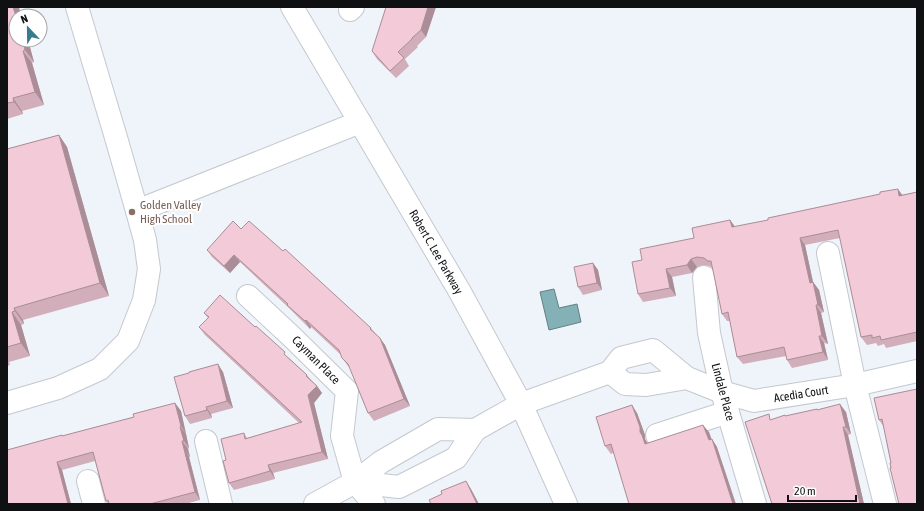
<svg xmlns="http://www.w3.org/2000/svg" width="924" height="511" viewBox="0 0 924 511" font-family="'Asap Condensed',sans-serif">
  <rect width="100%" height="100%" fill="#eff3fa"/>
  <!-- water -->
  <path fill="#84b1b5" stroke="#618184" d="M 554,289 L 559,308 L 577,304 L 581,322 L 549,330 L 540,292 Z"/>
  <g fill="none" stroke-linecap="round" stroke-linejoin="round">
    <!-- minor casing -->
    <g stroke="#c4c8cf" stroke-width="24">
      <g id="minor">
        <path d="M 292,7 L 460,292 L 521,404 L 566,504"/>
        <path d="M 350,10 L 353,7"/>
        <path d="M 137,211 L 360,122"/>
        <path d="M 828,253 L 855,385 L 885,504"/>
        <path d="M 704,277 L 709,333 L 722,392 L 755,504"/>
        <path d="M 248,296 L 292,337 L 347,391 L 342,436 L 355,482 L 374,504"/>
        <path d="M 610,372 L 625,384 L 646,385 L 687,378"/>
        <path d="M 7,403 L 58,388 L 100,369 L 128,341 L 144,300 L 149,269 L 145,240 L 137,211 L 117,141 L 77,7"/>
        <path d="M 657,435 L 728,412"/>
        <path d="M 206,441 L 221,504"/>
        <path d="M 88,481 L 94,504"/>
        <path d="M 355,482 L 399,487 L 456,458 L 475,430 L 521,404 L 610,372 L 621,358 L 653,350 L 687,378 L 722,392 L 754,401 L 855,385 L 917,371"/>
        <path d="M 315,504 L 355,482 L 381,462 L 438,429 L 475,430"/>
      </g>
    </g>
    <!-- minor -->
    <use href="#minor" stroke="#fff" stroke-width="22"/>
  </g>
  <!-- wall -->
  <g fill="#d1aeb9">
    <path d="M 7,7 L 28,40 L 34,62 L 32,63 L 44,105 L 22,111 L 23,114 L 7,119 Z"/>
    <path d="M 436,7 L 426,37 L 417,46 L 418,47 L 405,59 L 409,66 L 396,78 L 377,59 L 372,51 Z"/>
    <path d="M 59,135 L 67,147 L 109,296 L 23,320 L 24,324 L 21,325 L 30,356 L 9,362 L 10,365 L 7,366 L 7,149 Z"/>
    <path d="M 917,192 L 917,341 L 886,348 L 884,344 L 878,346 L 876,343 L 867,345 L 861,337 L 840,238 L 805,245 L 813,282 L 819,290 L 824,312 L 821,313 L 828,344 L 824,343 L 828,360 L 792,368 L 787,360 L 786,356 L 743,364 L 737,357 L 730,321 L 727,321 L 722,314 L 713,268 L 709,266 L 703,265 L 697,267 L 692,273 L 672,277 L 676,296 L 643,302 L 638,294 L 642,260 L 694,238 L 730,220 L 735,227 Z"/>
    <path d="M 241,229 L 283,251 L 371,328 L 385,345 L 410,406 L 374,421 L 368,413 L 350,368 L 348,366 L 342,358 L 341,355 L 311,327 L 310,329 L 290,309 L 240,262 L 230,273 L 212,257 L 207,250 Z"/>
    <path d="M 593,263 L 598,270 L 602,290 L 583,295 L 578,287 Z"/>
    <path d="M 204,313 L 289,358 L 307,375 L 312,381 L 317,386 L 322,393 L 314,403 L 328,459 L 273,473 L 275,479 L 234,490 L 229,483 L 226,460 L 244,433 L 247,438 L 299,423 L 205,335 L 199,327 L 208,318 Z"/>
    <path d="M 223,372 L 233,408 L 211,414 L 212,418 L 190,424 L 185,416 Z"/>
    <path d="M 917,389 L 891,468 L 891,463 L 884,427 L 879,420 Z"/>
    <path d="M 175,403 L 181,411 L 186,434 L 189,448 L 188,449 L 190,457 L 189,457 L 200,500 L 185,504 L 108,504 L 106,501 L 95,461 L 62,470 L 71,504 L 7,504 L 63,436 L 134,417 Z"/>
    <path d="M 818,410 L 846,412 L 851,434 L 848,435 L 864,504 L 772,504 L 785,416 Z"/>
    <path d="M 637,413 L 645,435 L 645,439 L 648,443 L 709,432 L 711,439 L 717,447 L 613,453 L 611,454 L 605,446 Z"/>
  </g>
  <!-- shaded-wall -->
  <g fill="#aa8d96">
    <path d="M 13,7 L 19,7 L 21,16 L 16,16 Z"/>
    <path d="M 428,7 L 436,7 L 426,37 L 421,30 Z"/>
    <path d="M 23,40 L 28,40 L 34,62 L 25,50 Z"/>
    <path d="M 23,51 L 32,63 L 44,105 L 35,92 Z"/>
    <path d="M 13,98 L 22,111 L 23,114 L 14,102 Z"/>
    <path d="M 59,135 L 67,147 L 109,296 L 100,283 Z"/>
    <path d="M 898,189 L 903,196 L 899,196 Z"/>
    <path d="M 730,220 L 736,228 L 732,227 Z"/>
    <path d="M 800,238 L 805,245 L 813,282 L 819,290 L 824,312 L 818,305 L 810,283 Z"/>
    <path d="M 234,255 L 240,262 L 230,273 L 224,266 Z"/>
    <path d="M 691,259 L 697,267 L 692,273 L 687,265 Z"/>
    <path d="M 593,263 L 598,270 L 602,290 L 597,283 Z"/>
    <path d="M 666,269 L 672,277 L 676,296 L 670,288 Z"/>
    <path d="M 816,305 L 821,313 L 828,344 L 822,336 Z"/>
    <path d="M 14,308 L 23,320 L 24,324 L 15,311 Z"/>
    <path d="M 12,312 L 21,325 L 30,356 L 21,343 Z"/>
    <path d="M 306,320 L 311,327 L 310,329 L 305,321 Z"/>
    <path d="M 819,336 L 824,343 L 828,360 L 823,352 Z"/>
    <path d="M 380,338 L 385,345 L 410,406 L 404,399 Z"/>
    <path d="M 218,364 L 223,372 L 233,408 L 227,401 Z"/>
    <path d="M 317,386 L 322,393 L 314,403 L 328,459 L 322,452 L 308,395 Z"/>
    <path d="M 175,403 L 181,411 L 186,434 L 181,426 Z"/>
    <path d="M 840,404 L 846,412 L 851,434 L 846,427 Z"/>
    <path d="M 632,405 L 637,413 L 645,435 L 645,439 L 647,443 L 651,452 L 645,444 L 640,432 Z"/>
    <path d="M 206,407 L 211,414 L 212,418 L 207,410 Z"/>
    <path d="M 703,425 L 709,432 L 714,446 L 712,439 L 717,447 L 736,504 L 733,504 Z"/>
    <path d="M 180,427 L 186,434 L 189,448 L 184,441 Z"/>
    <path d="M 843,427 L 848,435 L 864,504 L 860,504 Z"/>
    <path d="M 182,441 L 188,449 L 190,457 L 184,449 Z"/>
    <path d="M 184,449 L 189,457 L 200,500 L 195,492 Z"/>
    <path d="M 57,462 L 62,470 L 71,504 L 68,504 Z"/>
    <path d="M 268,465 L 273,473 L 275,479 L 270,471 Z"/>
    <path d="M 466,481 L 471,489 L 479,504 L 477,504 Z"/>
  </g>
  <!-- building -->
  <g fill="#f3cad7" stroke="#aa8d96">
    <path d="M 7,7 L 13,7 L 16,16 L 16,40 L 23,40 L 25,50 L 23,51 L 35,92 L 13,98 L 14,102 L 7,103 Z"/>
    <path d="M 386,7 L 428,7 L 421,30 L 412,38 L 412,39 L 398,52 L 404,58 L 390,71 L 372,51 Z"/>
    <path d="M 59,135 L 100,283 L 14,308 L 15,311 L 12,312 L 21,343 L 7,347 L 7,149 Z"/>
    <path d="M 898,189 L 899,196 L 917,192 L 917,332 L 881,340 L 880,336 L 872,338 L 872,335 L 861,337 L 838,230 L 800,238 L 810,283 L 813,282 L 818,305 L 816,305 L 822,336 L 819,336 L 823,352 L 787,360 L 784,347 L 737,357 L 728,312 L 722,314 L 711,261 L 708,261 L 704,258 L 697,257 L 691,259 L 687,265 L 666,269 L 670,288 L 638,294 L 632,262 L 642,260 L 640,249 L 694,238 L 692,228 L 730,220 L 732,227 L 768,220 L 768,218 L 880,194 L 880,192 Z"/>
    <path d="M 233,221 L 241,229 L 249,221 L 283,251 L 285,249 L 371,328 L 370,329 L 380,338 L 404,399 L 368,413 L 348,364 L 342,358 L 339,350 L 306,320 L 305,321 L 287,305 L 288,304 L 234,255 L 224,266 L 207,250 Z"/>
    <path d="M 593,263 L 597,283 L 578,287 L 574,267 Z"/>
    <path d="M 220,295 L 255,327 L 256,326 L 285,352 L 284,354 L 307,375 L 306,376 L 317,386 L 308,395 L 322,452 L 268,465 L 270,471 L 229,483 L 223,461 L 226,460 L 221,439 L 244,433 L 245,439 L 302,422 L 199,327 L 209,317 L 204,313 Z"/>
    <path d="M 218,364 L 227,401 L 206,407 L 207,410 L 185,416 L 174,377 L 189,373 L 189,372 Z"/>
    <path d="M 917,389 L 917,504 L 899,504 L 890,468 L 891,468 L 890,463 L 891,463 L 882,419 L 879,420 L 874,398 Z"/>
    <path d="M 175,403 L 181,426 L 180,427 L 184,441 L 182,441 L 184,449 L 195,492 L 150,504 L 109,504 L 108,500 L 106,501 L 93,452 L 57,462 L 68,504 L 7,504 L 7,450 L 62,435 L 62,436 L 134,417 L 133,414 Z"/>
    <path d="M 840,404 L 846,427 L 843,427 L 860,504 L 772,504 L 745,422 L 769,414 L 770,420 L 785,415 L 785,416 L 817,409 L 817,410 Z"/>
    <path d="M 632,405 L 640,427 L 640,432 L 642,435 L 645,444 L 703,425 L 709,440 L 712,439 L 733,504 L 629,504 L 611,444 L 605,446 L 596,417 Z"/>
    <path d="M 466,481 L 477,504 L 431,504 L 429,500 L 442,494 L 441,491 Z"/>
  </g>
  <!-- markers -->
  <circle fill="#8d6e63" stroke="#fff" stroke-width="1.5" cx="132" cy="212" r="4"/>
  <g text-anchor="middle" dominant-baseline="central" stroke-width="4" stroke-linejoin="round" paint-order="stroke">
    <!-- education labels -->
    <g font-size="12" fill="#785e54" stroke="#fff" text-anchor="start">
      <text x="140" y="205">Golden Valley<tspan x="140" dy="14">High School</tspan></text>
    </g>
    <!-- street labels -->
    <g font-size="12" fill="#0e1012" stroke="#fff">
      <text transform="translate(436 252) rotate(60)">Robert C. Lee Parkway</text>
      <text transform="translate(316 360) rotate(45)">Cayman Place</text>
      <text transform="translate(723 392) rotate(75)">Lindale Place</text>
      <text transform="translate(801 394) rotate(-9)">Acedia Court</text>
    </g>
  </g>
  <!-- border -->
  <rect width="924" height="511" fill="none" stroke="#0e1012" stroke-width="16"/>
  <!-- north arrow -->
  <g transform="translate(28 28) rotate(338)"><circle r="19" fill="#ffffff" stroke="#9f9fa0"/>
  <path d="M0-3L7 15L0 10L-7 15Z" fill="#377c8a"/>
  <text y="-6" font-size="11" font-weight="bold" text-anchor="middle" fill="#0e1012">N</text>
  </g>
  <!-- scale -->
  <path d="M788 495v6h68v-6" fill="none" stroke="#0e1012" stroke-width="2"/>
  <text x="794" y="495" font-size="12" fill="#0e1012" stroke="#ffffff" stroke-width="3" paint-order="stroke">20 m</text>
</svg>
